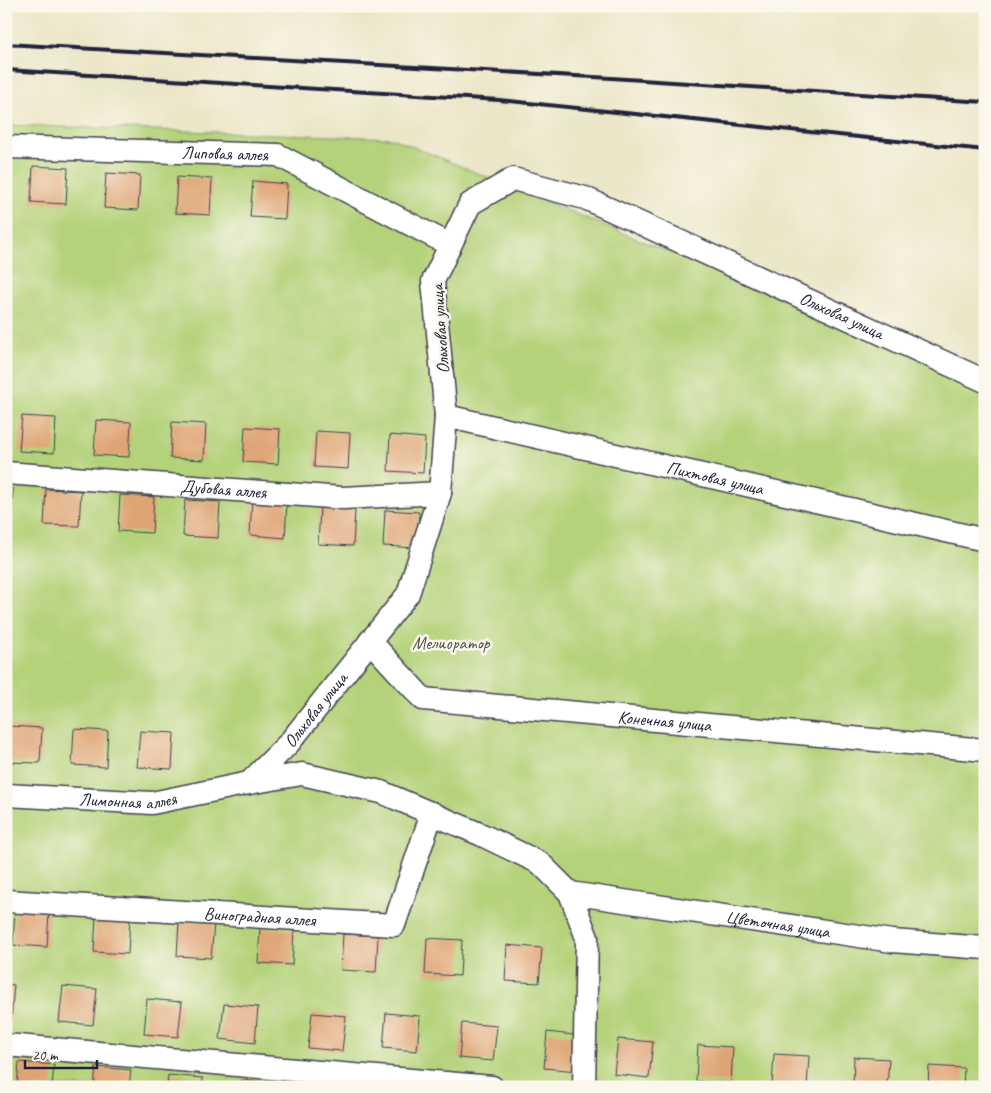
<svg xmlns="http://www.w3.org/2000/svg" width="991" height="1093" viewBox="0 0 991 1093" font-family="Caveat,sans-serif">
  <rect width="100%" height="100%" fill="#fbf7ec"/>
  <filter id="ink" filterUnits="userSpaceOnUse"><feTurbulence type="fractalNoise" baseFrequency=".02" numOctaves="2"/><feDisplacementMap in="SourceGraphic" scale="10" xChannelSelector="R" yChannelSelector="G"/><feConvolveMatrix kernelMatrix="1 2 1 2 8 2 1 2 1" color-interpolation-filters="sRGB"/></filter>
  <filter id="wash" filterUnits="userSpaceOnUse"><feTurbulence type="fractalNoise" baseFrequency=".0096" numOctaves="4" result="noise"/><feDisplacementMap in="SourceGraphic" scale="20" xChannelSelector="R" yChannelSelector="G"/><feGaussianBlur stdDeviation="1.12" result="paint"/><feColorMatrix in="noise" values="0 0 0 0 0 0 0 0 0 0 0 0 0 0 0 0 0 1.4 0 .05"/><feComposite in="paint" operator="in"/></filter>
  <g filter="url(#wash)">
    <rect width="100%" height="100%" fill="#ece6c8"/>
    <!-- green -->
    <path fill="#b4d279" stroke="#6b7a5a" d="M 6,125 L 392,138 L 985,382 L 985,1087 L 6,1087 Z"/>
    <g id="blocks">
      <!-- building -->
      <g fill="#dfa475">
        <path d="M 33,166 L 68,168 L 66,204 L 31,202 Z"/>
        <path d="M 106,173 L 140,175 L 138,210 L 104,208 Z"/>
        <path d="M 177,177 L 212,179 L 210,215 L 175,213 Z"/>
        <path d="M 253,181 L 287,184 L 285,219 L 250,217 Z"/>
        <path d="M 22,416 L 56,418 L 54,453 L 19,451 Z"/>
        <path d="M 96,420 L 131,422 L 129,457 L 94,455 Z"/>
        <path d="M 172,422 L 206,424 L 204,460 L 170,458 Z"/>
        <path d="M 245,427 L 280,429 L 278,464 L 243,462 Z"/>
        <path d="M 316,431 L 350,433 L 348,469 L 314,467 Z"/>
        <path d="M 390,435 L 425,438 L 423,473 L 388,471 Z"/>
        <path d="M 6,488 L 13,489 L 11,524 L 6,524 Z"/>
        <path d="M 46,489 L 81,491 L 79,526 L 44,525 Z"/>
        <path d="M 120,495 L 154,497 L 152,533 L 118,531 Z"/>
        <path d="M 185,500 L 220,502 L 218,538 L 183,536 Z"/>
        <path d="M 252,500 L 287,502 L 285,538 L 250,535 Z"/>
        <path d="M 320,508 L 355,510 L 353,546 L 318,544 Z"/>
        <path d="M 385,510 L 419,512 L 417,548 L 383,546 Z"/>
        <path d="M 8,726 L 42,728 L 40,763 L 6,762 Z"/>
        <path d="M 74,729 L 108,731 L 106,767 L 72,765 Z"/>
        <path d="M 140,731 L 174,733 L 172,769 L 137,767 Z"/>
        <path d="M 15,909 L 49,911 L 47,947 L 13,945 Z"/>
        <path d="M 96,916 L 130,918 L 128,954 L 94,952 Z"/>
        <path d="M 179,921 L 214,923 L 211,958 L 177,956 Z"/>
        <path d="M 260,928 L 294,930 L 292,965 L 258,963 Z"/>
        <path d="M 343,934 L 378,936 L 376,972 L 341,970 Z"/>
        <path d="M 427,938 L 462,940 L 460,976 L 425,974 Z"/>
        <path d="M 507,945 L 542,948 L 539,983 L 505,981 Z"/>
        <path d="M 6,984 L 14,985 L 11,1020 L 6,1020 Z"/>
        <path d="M 63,986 L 97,989 L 93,1025 L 59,1022 Z"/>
        <path d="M 147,999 L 182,1002 L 178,1037 L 144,1034 Z"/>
        <path d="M 224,1004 L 258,1007 L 255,1043 L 220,1039 Z"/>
        <path d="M 312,1013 L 346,1016 L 342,1051 L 308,1048 Z"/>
        <path d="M 386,1013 L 420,1016 L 417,1051 L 383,1048 Z"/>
        <path d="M 462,1023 L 497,1026 L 493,1061 L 459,1058 Z"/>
        <path d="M 547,1032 L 582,1036 L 578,1071 L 544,1068 Z"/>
        <path d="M 618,1039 L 653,1042 L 649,1078 L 614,1074 Z"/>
        <path d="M 698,1045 L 733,1047 L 731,1083 L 696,1081 Z"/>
        <path d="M 774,1054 L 809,1056 L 807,1087 L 772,1087 Z"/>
        <path d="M 854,1057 L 889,1059 L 887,1087 L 853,1087 Z"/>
        <path d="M 19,1062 L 54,1065 L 52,1087 L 17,1087 Z"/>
        <path d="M 929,1066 L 964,1068 L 963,1087 L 928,1087 Z"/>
        <path d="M 96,1067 L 131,1070 L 129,1087 L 94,1087 Z"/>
        <path d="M 168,1075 L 203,1078 L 202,1087 L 167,1087 Z"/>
        <path d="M 242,1080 L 276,1083 L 276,1087 L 241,1087 Z"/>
        <path d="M 320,1083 L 348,1085 L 348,1087 L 320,1087 Z"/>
      </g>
    </g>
  </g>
  <g filter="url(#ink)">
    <use href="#blocks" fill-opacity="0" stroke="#403f50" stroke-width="1"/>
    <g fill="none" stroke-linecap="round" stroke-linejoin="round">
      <!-- minor casing -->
      <g stroke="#403f50" stroke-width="25">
        <g id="minor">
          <path id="s1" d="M 6,147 L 278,155 L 450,245"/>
          <path id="s2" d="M 446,416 L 985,540"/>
          <path id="s3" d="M 6,473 L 343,498 L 440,493"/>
          <path id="s4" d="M 370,641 L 423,699 L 985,750"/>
          <path id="s5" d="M 249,783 L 289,743 L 408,594 L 440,493 L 446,416 L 433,281 L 470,204 L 513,179 L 585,198 L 985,381"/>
          <path id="s6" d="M 6,795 L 152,803 L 249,783 L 302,774 L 381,792 L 482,835 L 540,863 L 570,893 L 587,938 L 584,1087"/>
          <path id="s7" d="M 570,893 L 892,941 L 985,948"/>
          <path id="s8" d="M 6,901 L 394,925 L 432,813"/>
          <path d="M 6,1045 L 492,1087"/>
        </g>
      </g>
      <!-- minor -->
      <use href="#minor" stroke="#fff" stroke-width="22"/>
      <!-- rail -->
      <g stroke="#22223b" stroke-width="4">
        <path d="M 6,44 L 611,78 L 985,102"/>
        <path d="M 6,70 L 499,100 L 985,150"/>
      </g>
    </g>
  </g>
  <g text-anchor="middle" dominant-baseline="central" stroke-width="5" stroke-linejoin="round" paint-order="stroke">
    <!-- street labels -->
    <g font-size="18" fill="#22223b" stroke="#fbf7ec">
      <text stroke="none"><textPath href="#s1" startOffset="219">Липовая аллея</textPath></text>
      <text stroke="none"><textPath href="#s5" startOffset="1058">Ольховая улица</textPath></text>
      <text transform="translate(440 329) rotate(-94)">Ольховая улица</text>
      <text stroke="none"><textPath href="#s2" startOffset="276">Пихтовая улица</textPath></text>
      <text stroke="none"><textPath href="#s3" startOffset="218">Дубовая аллея</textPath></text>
      <text stroke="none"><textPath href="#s5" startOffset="99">Ольховая улица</textPath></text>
      <text stroke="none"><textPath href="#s4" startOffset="321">Конечная улица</textPath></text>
      <text stroke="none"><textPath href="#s6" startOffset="122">Лимонная аллея</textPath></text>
      <text stroke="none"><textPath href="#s8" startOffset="254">Виноградная аллея</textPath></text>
      <text stroke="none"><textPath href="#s7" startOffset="210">Цветочная улица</textPath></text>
    </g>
    <!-- park labels -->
    <g font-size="18" fill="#4e574e" stroke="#fbf7ec">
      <text x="451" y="643">Мелиоратор</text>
    </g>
  </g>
  <!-- margin -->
  <rect width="991" height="1093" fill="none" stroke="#fbf7ec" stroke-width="25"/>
  <!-- scale -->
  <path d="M25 1060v8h72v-8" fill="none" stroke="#22223b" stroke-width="2.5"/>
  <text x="32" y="1060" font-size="15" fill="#22223b" stroke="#fbf7ec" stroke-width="4" paint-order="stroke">20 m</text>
</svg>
